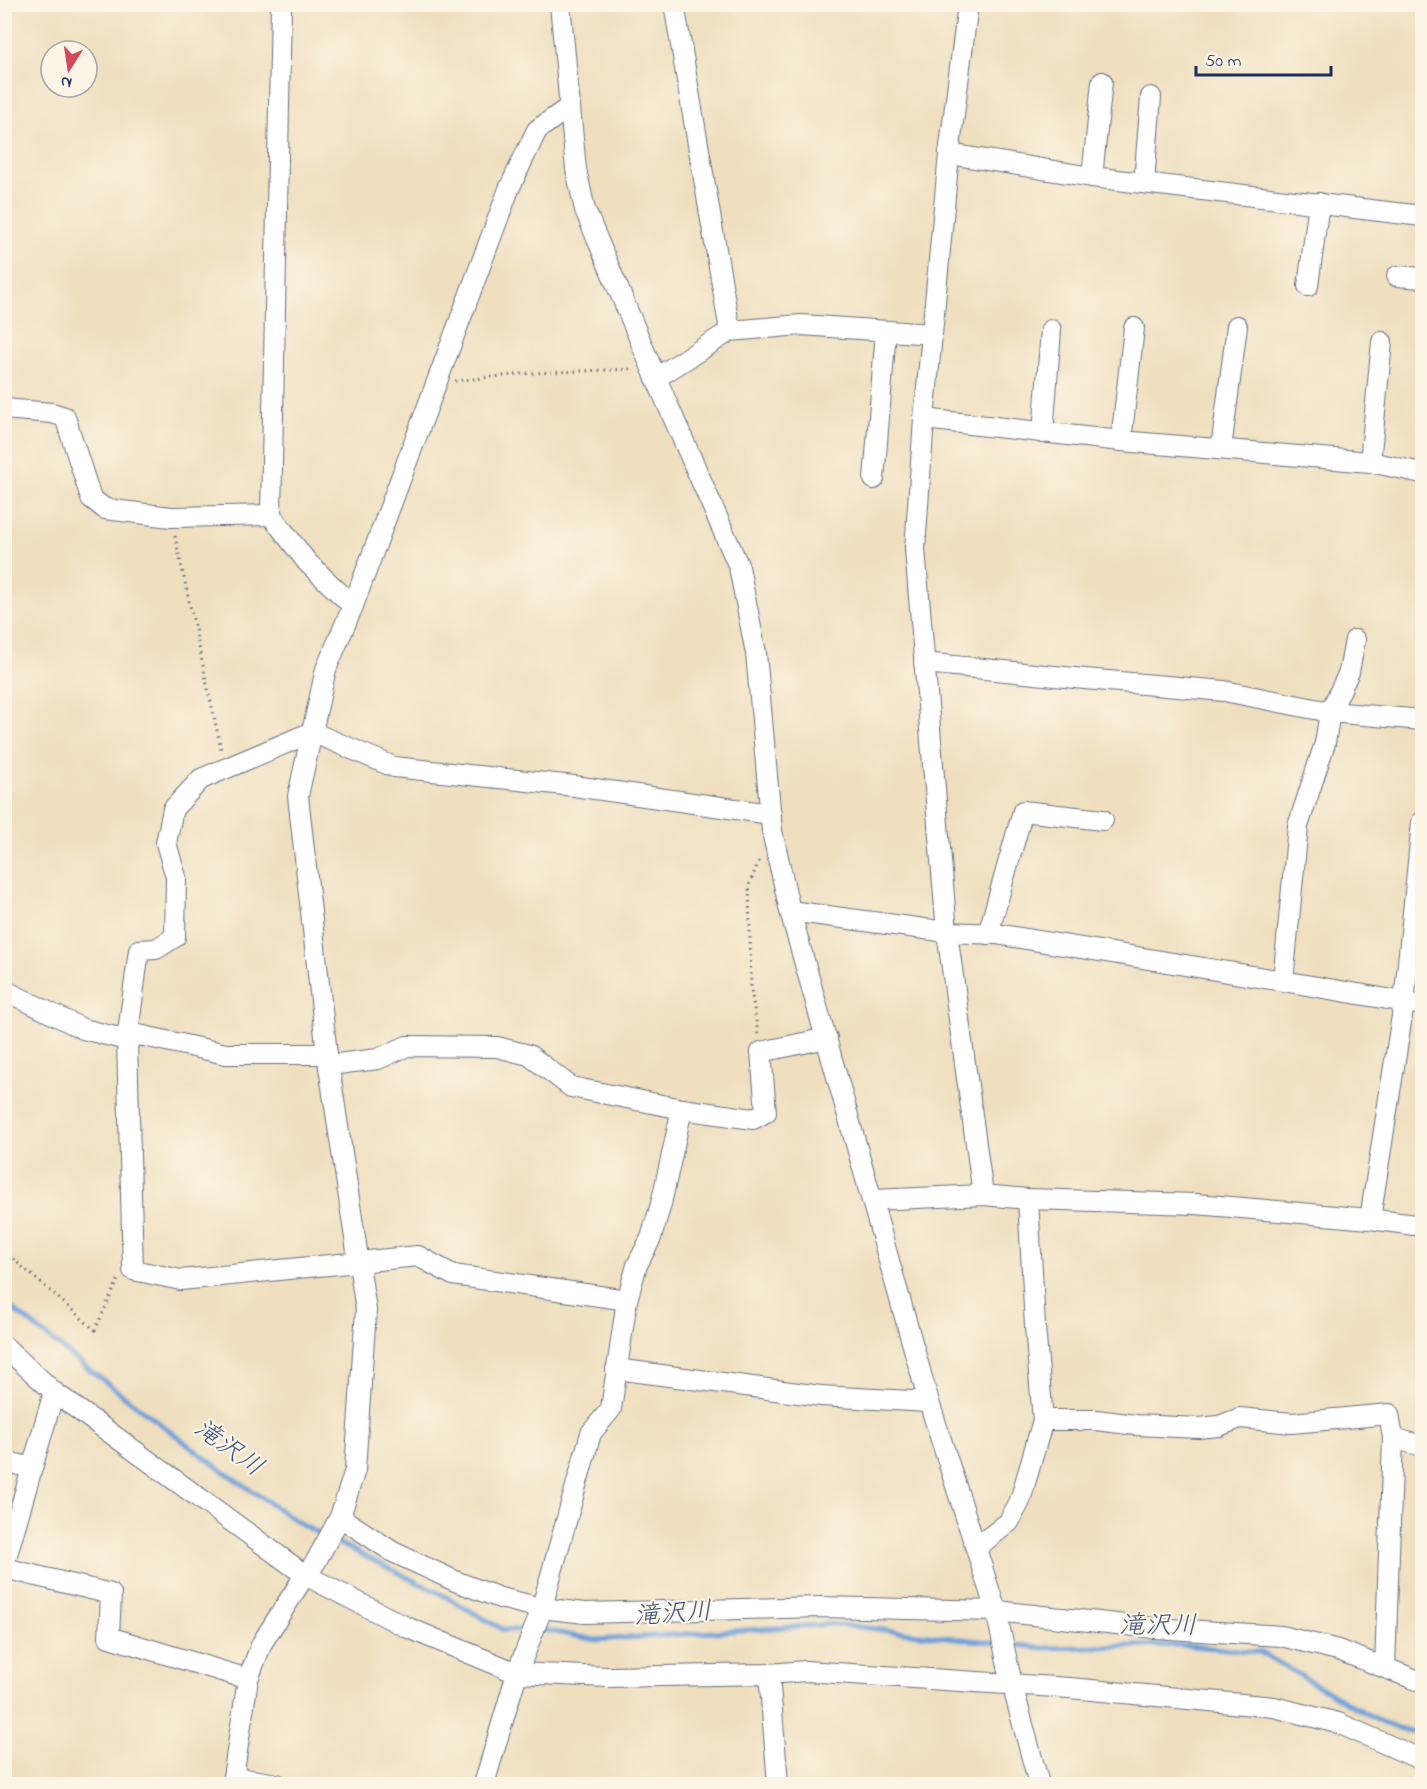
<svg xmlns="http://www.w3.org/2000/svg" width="1427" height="1789" viewBox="0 0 1427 1789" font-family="'Indie Flower','Klee One',sans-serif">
  <rect width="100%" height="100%" fill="#fcf5e5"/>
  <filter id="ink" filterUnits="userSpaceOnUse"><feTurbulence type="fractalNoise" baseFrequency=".0167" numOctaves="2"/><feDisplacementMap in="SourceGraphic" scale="12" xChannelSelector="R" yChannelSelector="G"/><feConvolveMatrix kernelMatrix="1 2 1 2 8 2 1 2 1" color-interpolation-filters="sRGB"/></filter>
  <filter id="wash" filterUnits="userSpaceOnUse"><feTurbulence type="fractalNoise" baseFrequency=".008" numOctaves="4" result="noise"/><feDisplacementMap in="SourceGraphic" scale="24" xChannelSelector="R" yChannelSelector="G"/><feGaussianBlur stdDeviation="1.35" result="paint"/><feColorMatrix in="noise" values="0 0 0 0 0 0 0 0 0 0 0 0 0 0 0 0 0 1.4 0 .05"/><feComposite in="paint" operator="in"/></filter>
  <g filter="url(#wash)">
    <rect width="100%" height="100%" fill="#efdfbf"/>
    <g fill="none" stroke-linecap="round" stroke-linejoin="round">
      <!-- stream -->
      <g stroke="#6e9fd8" stroke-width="5">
        <path d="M 4,1302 L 74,1358 L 220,1469 L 302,1525 L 439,1593 L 504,1630 L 530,1630"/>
        <path d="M 539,1629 L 596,1640 L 833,1624 L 998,1643"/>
        <path d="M 1008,1644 L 1044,1648 L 1179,1645 L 1260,1652 L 1386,1725 L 1422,1734"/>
      </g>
    </g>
  </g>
  <g filter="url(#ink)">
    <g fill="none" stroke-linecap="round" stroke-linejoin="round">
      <!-- minor casing -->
      <g stroke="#656d80" stroke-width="22">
        <g id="minor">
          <path d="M 281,4 L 271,515 L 307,562 L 353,606"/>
          <path d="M 560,4 L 576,169 L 585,210 L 656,378 L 739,567 L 756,653 L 772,831 L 790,911 L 929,1402 L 996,1611 L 1012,1684 L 1039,1784"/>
          <path d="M 674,4 L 730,331"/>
          <path d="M 968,4 L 949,154 L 924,419 L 915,549 L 947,932 L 983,1195"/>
          <path d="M 949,154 L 1092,177 L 1422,216"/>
          <path d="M 1092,177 L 1102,82"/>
          <path d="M 1144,182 L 1151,97"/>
          <path d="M 1397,276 L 1422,278"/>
          <path d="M 1308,286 L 1319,203"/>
          <path d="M 656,378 L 730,331 L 801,325 L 932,334"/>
          <path d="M 4,409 L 52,413 L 65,417 L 91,498 L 105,509 L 171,517 L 271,515"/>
          <path d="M 924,419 L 1121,441 L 1370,462 L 1422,473"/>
          <path d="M 1043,433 L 1051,330"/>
          <path d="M 1121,441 L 1134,328"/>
          <path d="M 1221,449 L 1237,326"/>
          <path d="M 1370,462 L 1382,342"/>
          <path d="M 874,479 L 886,331"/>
          <path d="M 924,663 L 1085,679 L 1224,691 L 1330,712 L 1422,720"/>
          <path d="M 790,911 L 947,932 L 996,934 L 1283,981 L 1422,1005"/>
          <path d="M 988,934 L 1023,811 L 1103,820"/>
          <path d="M 1283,981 L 1298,826 L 1325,743 L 1330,712 L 1349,672 L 1355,640"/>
          <path d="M 4,990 L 83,1029 L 127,1040 L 139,1035 L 226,1054 L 327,1054"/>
          <path d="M 329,1065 L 378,1059 L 407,1046 L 497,1047 L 529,1055 L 571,1087 L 682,1109 L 753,1119 L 766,1112 L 761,1052 L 827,1038"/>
          <path d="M 873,1200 L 983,1195 L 1028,1199 L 1196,1204 L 1370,1219 L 1422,1226"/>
          <path d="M 1370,1219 L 1404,1003 L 1422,822"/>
          <path d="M 627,1300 L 453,1275 L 418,1256 L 181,1280 L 133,1270 L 127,1040 L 139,950 L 156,949 L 175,937 L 176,877 L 166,843 L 173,809 L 201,779 L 312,732 L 394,767 L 574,786 L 771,814"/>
          <path d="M 4,1346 L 54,1392 L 305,1575 L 406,1627 L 517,1673 L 608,1677 L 769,1674 L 805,1671 L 1070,1688 L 1274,1707 L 1338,1723 L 1422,1760"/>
          <path d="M 616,1369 L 821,1396 L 929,1402"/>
          <path d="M 1043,1420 L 1096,1420 L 1136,1425 L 1199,1428 L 1219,1426 L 1240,1418 L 1292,1423 L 1389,1414 L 1393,1438 L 1385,1668"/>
          <path d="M 1393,1438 L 1422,1446"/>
          <path d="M 4,1461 L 32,1468"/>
          <path d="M 340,1517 L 393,1552 L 455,1581 L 500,1598 L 541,1608 L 585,1613 L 820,1607 L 996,1611 L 1154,1628 L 1281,1636 L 1338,1650 L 1422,1682"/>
          <path d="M 977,1547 L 1009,1522 L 1020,1501 L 1043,1420 L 1035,1326 L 1028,1199"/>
          <path d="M 4,1565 L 54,1392"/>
          <path d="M 4,1568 L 111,1594 L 109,1637 L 248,1679"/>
          <path d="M 769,1674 L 778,1784"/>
          <path d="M 233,1777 L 277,1784"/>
          <path d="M 232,1784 L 248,1679 L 262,1643 L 305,1575 L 315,1563 L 340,1517 L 355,1470 L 366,1310 L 327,1054 L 298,796 L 326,669 L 353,606 L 509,189 L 537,130 L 569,107"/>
          <path d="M 484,1784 L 517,1673 L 540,1614 L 591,1433 L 611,1409 L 627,1300 L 637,1265 L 651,1238 L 661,1204 L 682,1109"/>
        </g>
      </g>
      <!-- path -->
      <g stroke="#656d80" stroke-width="3" stroke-dasharray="1.5 4.5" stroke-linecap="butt">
        <path d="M 455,381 L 531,373 L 634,369"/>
        <path d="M 175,536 L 221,749"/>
        <path d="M 758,1034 L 751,989 L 749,885 L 759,861"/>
        <path d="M 4,1251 L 95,1330 L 118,1280"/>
      </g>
      <!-- minor -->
      <use href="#minor" stroke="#fff" stroke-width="20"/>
    </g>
  </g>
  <g text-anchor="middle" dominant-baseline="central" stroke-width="4.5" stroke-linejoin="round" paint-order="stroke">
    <!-- water labels -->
    <g font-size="26" font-style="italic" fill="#385689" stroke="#fcf5e5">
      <text transform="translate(228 1449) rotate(36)">滝沢川</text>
      <text transform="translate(673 1615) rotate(-4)">滝沢川</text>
      <text x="1158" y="1627">滝沢川</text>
    </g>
  </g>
  <!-- margin -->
  <rect width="1427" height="1789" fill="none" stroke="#fcf5e5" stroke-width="24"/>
  <!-- north arrow -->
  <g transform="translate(69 69) rotate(192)"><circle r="28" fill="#fcf5e5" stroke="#a2a6af" stroke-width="1.5"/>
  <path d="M0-4.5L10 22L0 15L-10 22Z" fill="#d1495b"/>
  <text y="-9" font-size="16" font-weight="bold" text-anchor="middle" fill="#1b2f5e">N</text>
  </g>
  <!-- scale -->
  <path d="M1196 66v9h135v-9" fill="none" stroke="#1b2f5e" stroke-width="3"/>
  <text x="1205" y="66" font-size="18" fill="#1b2f5e" stroke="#fcf5e5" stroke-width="4.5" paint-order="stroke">50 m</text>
</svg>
